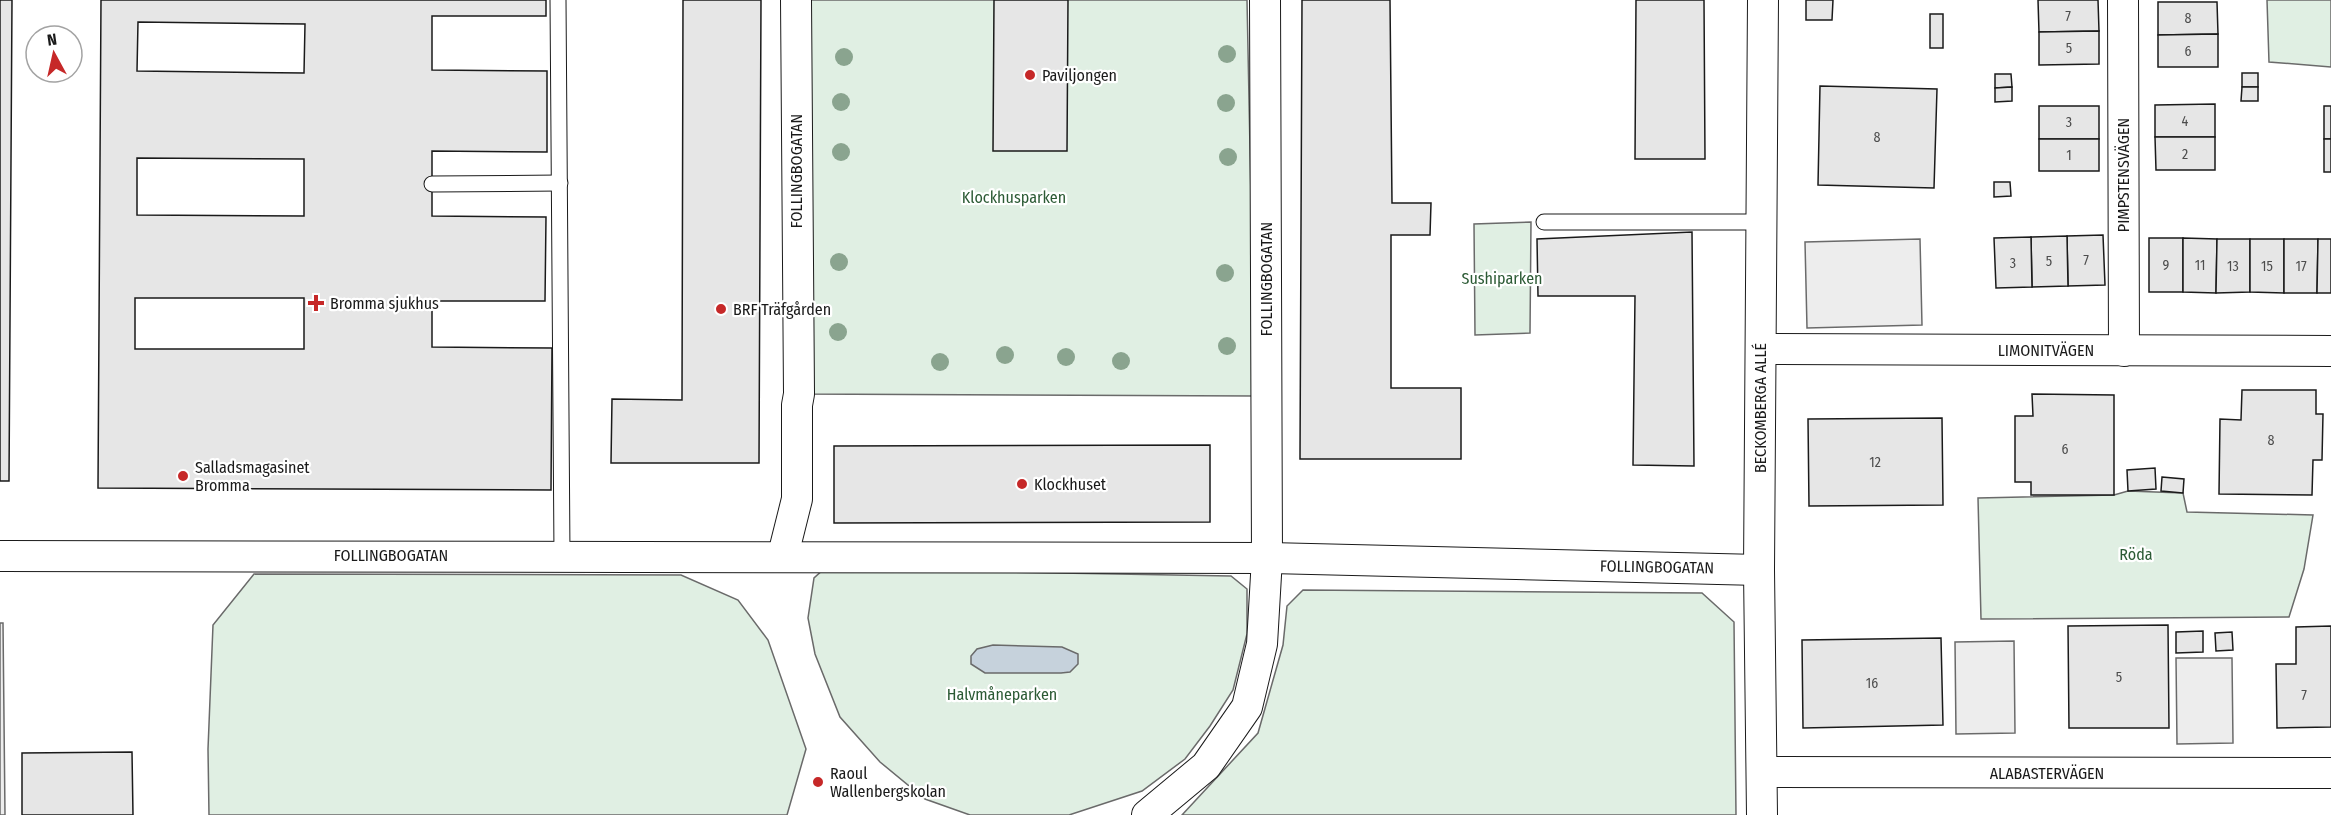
<svg xmlns="http://www.w3.org/2000/svg" width="2331" height="815" viewBox="0 0 2331 815" font-family="'Fira Sans Condensed',sans-serif">
  <rect width="100%" height="100%" fill="#fff"/>
  <!-- green -->
  <g fill="#e0efe3" stroke="#6a6a6a" stroke-width="1.5">
    <path d="M 807,0 L 1247,0 L 1255,396 L 799,394 Z"/>
    <path d="M 2267,0 L 2331,0 L 2331,67 L 2269,62 Z"/>
    <path d="M 1531,222 L 1530,333 L 1475,335 L 1474,224 Z"/>
    <path d="M 2128,491 L 2183,493 L 2187,512 L 2313,515 L 2304,569 L 2289,617 L 1981,619 L 1978,498 L 2114,495 Z"/>
    <path d="M 824,569 L 1231,576 L 1247,589 L 1247,634 L 1233,690 L 1210,726 L 1185,759 L 1142,791 L 1069,815 L 970,815 L 925,799 L 880,762 L 840,717 L 815,654 L 808,618 L 814,578 Z"/>
    <path d="M 254,574 L 681,575 L 738,600 L 768,640 L 806,749 L 787,815 L 209,815 L 208,749 L 213,625 Z"/>
    <path d="M 1303,590 L 1702,593 L 1734,622 L 1736,815 L 1182,815 L 1258,733 L 1283,645 L 1287,606 Z"/>
  </g>
  <!-- parking -->
  <g fill="#ededed" stroke="#6a6a6a" stroke-width="1.5">
    <path d="M 1920,239 L 1922,325 L 1807,328 L 1805,242 Z"/>
    <path d="M 0,623 L 3,623 L 5,815 L 0,815 Z"/>
    <path d="M 2014,641 L 2015,733 L 1956,734 L 1955,642 Z"/>
    <path d="M 2176,658 L 2232,658 L 2233,743 L 2177,744 Z"/>
  </g>
  <!-- water -->
  <path fill="#c6d2dc" stroke="#6a6a6a" stroke-width="1.5" d="M 993,645 L 1062,647 L 1078,654 L 1078,664 L 1070,672 L 1061,673 L 985,673 L 971,664 L 971,656 L 977,649 Z"/>
  <!-- building -->
  <g fill="#e6e6e6" stroke="#1a1a1a" stroke-width="1.5" fill-rule="evenodd">
    <path d="M 0,0 L 12,0 L 9,481 L 0,481 Z"/>
    <path d="M 101,0 L 546,0 L 546,16 L 432,16 L 432,70 L 547,71 L 547,152 L 432,151 L 432,216 L 546,217 L 545,301 L 432,301 L 432,347 L 552,348 L 551,490 L 98,488 ZM 138,22 L 305,24 L 304,73 L 137,71 ZM 137,158 L 304,159 L 304,216 L 137,215 ZM 135,298 L 304,298 L 304,349 L 135,349 Z"/>
    <path d="M 683,0 L 761,0 L 759,463 L 611,463 L 612,399 L 682,400 Z"/>
    <path d="M 994,0 L 1068,0 L 1067,151 L 993,151 Z"/>
    <path d="M 1302,0 L 1390,0 L 1392,203 L 1431,203 L 1430,235 L 1391,235 L 1391,388 L 1461,388 L 1461,459 L 1300,459 Z"/>
    <path d="M 1636,0 L 1704,0 L 1705,159 L 1635,159 Z"/>
    <path d="M 1806,0 L 1833,0 L 1832,20 L 1806,20 Z"/>
    <path d="M 2038,0 L 2098,0 L 2099,31 L 2039,32 Z"/>
    <path d="M 2158,2 L 2217,2 L 2218,34 L 2158,35 Z"/>
    <rect x="1930" y="14" width="13" height="34"/>
    <path d="M 2099,31 L 2099,64 L 2039,65 L 2039,32 Z"/>
    <path d="M 2218,34 L 2218,67 L 2158,67 L 2158,35 Z"/>
    <rect x="2242" y="73" width="16" height="14"/>
    <path d="M 1995,74 L 2011,74 L 2012,87 L 1995,88 Z"/>
    <path d="M 1820,86 L 1937,89 L 1934,188 L 1818,185 Z"/>
    <path d="M 2012,87 L 2012,101 L 1995,102 L 1995,88 Z"/>
    <path d="M 2242,87 L 2258,87 L 2258,101 L 2241,101 Z"/>
    <path d="M 2215,104 L 2215,137 L 2155,137 L 2155,105 Z"/>
    <rect x="2039" y="106" width="60" height="33"/>
    <rect x="2324" y="106" width="7" height="33"/>
    <path d="M 2155,137 L 2215,137 L 2215,170 L 2156,170 Z"/>
    <rect x="2039" y="139" width="60" height="32"/>
    <rect x="2324" y="139" width="7" height="33"/>
    <path d="M 1994,182 L 2010,182 L 2011,196 L 1994,197 Z"/>
    <path d="M 1692,232 L 1694,466 L 1633,465 L 1635,296 L 1538,296 L 1537,239 Z"/>
    <path d="M 2103,235 L 2105,285 L 2068,286 L 2067,236 Z"/>
    <path d="M 2067,236 L 2068,286 L 2032,287 L 2031,237 Z"/>
    <path d="M 2031,237 L 2032,287 L 1996,288 L 1994,238 Z"/>
    <rect x="2149" y="238" width="34" height="54"/>
    <path d="M 2183,238 L 2217,239 L 2216,293 L 2183,292 Z"/>
    <path d="M 2217,239 L 2250,239 L 2250,292 L 2216,293 Z"/>
    <path d="M 2250,239 L 2284,239 L 2284,293 L 2250,292 Z"/>
    <path d="M 2284,239 L 2318,239 L 2317,293 L 2284,293 Z"/>
    <path d="M 2318,239 L 2331,239 L 2331,293 L 2317,293 Z"/>
    <path d="M 2242,390 L 2316,390 L 2316,414 L 2323,414 L 2322,460 L 2313,460 L 2312,495 L 2219,494 L 2220,419 L 2241,420 Z"/>
    <path d="M 2032,394 L 2114,395 L 2114,495 L 2031,495 L 2031,482 L 2015,482 L 2015,416 L 2033,416 Z"/>
    <path d="M 1942,418 L 1943,505 L 1809,506 L 1808,419 Z"/>
    <path d="M 1210,445 L 1210,522 L 834,523 L 834,446 Z"/>
    <path d="M 2155,468 L 2156,489 L 2128,491 L 2127,470 Z"/>
    <path d="M 2162,477 L 2184,479 L 2183,493 L 2161,491 Z"/>
    <path d="M 2168,625 L 2169,728 L 2069,728 L 2068,626 Z"/>
    <path d="M 2331,626 L 2331,727 L 2277,728 L 2276,664 L 2296,664 L 2296,627 Z"/>
    <path d="M 2203,631 L 2203,652 L 2176,653 L 2176,632 Z"/>
    <path d="M 2232,632 L 2233,650 L 2216,651 L 2215,633 Z"/>
    <path d="M 1941,638 L 1943,725 L 1803,728 L 1802,640 Z"/>
    <path d="M 132,752 L 133,815 L 22,815 L 22,753 Z"/>
  </g>
  <g fill="none" stroke-linecap="round" stroke-linejoin="round">
    <!-- lane casing -->
    <g stroke="#1a1a1a" stroke-width="17">
      <g id="lane">
        <path d="M 558,0 L 562,555"/>
        <path d="M 432,184 L 560,183"/>
        <path d="M 1544,222 L 1761,222"/>
      </g>
    </g>
    <!-- street casing -->
    <g stroke="#1a1a1a" stroke-width="32">
      <g id="street">
        <path d="M 2123,0 L 2124,351"/>
        <path d="M 1761,349 L 2331,351"/>
        <path d="M 783,555 L 797,499 L 797,405 L 799,394 L 796,0"/>
        <path d="M 0,556 L 1267,558 L 1759,570"/>
        <path d="M 1762,772 L 2331,773"/>
        <path d="M 1147,815 L 1206,766 L 1247,707 L 1262,644 L 1267,558 L 1265,0"/>
        <path d="M 1762,815 L 1759,570 L 1763,0"/>
      </g>
    </g>
    <!-- lane -->
    <use href="#lane" stroke="#fff" stroke-width="15"/>
    <!-- street -->
    <use href="#street" stroke="#fff" stroke-width="30"/>
  </g>
  <!-- trees -->
  <g fill="#8aa48f">
    <circle cx="1227" cy="54" r="9"/>
    <circle cx="844" cy="57" r="9"/>
    <circle cx="841" cy="102" r="9"/>
    <circle cx="1226" cy="103" r="9"/>
    <circle cx="841" cy="152" r="9"/>
    <circle cx="1228" cy="157" r="9"/>
    <circle cx="839" cy="262" r="9"/>
    <circle cx="1225" cy="273" r="9"/>
    <circle cx="838" cy="332" r="9"/>
    <circle cx="1227" cy="346" r="9"/>
    <circle cx="1005" cy="355" r="9"/>
    <circle cx="1066" cy="357" r="9"/>
    <circle cx="1121" cy="361" r="9"/>
    <circle cx="940" cy="362" r="9"/>
  </g>
  <!-- markers -->
  <g fill="#c62828" stroke="#fff" stroke-width="2">
    <circle cx="1030" cy="75" r="6"/>
    <path d="M313 294h6v6h6v6h-6v6h-6v-6h-6v-6h6z"/>
    <circle cx="721" cy="309" r="6"/>
    <circle cx="183" cy="476" r="6"/>
    <circle cx="1022" cy="484" r="6"/>
    <circle cx="818" cy="782" r="6"/>
  </g>
  <g text-anchor="middle" dominant-baseline="central" stroke-width="4.5" stroke-linejoin="round" paint-order="stroke">
    <!-- number labels -->
    <g font-size="14" fill="#4d4d4d">
      <text x="2068" y="16">7</text>
      <text x="2188" y="18">8</text>
      <text x="2069" y="48">5</text>
      <text x="2188" y="51">6</text>
      <text x="2185" y="121">4</text>
      <text x="2069" y="122">3</text>
      <text x="1877" y="137">8</text>
      <text x="2185" y="154">2</text>
      <text x="2069" y="155">1</text>
      <text x="2086" y="260">7</text>
      <text x="2049" y="261">5</text>
      <text x="2013" y="263">3</text>
      <text x="2166" y="265">9</text>
      <text x="2200" y="265">11</text>
      <text x="2233" y="266">13</text>
      <text x="2267" y="266">15</text>
      <text x="2301" y="266">17</text>
      <text x="2271" y="440">8</text>
      <text x="2065" y="449">6</text>
      <text x="1875" y="462">12</text>
      <text x="2119" y="677">5</text>
      <text x="1872" y="683">16</text>
      <text x="2304" y="695">7</text>
    </g>
    <!-- poi labels -->
    <g font-size="16" fill="#1a1a1a" stroke="#fff" text-anchor="start">
      <text x="1042" y="75">Paviljongen</text>
      <text x="330" y="303">Bromma sjukhus</text>
      <text x="733" y="309">BRF Träfgården</text>
      <text x="195" y="467">Salladsmagasinet<tspan x="195" dy="18">Bromma</tspan></text>
      <text x="1034" y="484">Klockhuset</text>
      <text x="830" y="773">Raoul<tspan x="830" dy="18">Wallenbergskolan</tspan></text>
    </g>
    <!-- street labels -->
    <g font-size="16" fill="#1a1a1a" stroke="#fff">
      <text transform="translate(796 171) rotate(-90)">FOLLINGBOGATAN</text>
      <text transform="translate(2123 175) rotate(-90)">PIMPSTENSVÄGEN</text>
      <text transform="translate(1266 279) rotate(-90)">FOLLINGBOGATAN</text>
      <text x="2046" y="350">LIMONITVÄGEN</text>
      <text transform="translate(1760 408) rotate(-90)">BECKOMBERGA ALLÉ</text>
      <text x="391" y="555">FOLLINGBOGATAN</text>
      <text transform="translate(1657 567) rotate(1)">FOLLINGBOGATAN</text>
      <text x="2047" y="773">ALABASTERVÄGEN</text>
    </g>
    <!-- park labels -->
    <g font-size="16" fill="#2b5a34" stroke="#fff">
      <text x="1014" y="197">Klockhusparken</text>
      <text x="1502" y="278">Sushiparken</text>
      <text x="2136" y="554">Röda</text>
      <text x="1002" y="694">Halvmåneparken</text>
    </g>
  </g>
  <!-- north arrow -->
  <g transform="translate(54 54) rotate(352)"><circle r="28" fill="#ffffff" stroke="#a3a3a3" stroke-width="1.5"/>
  <path d="M0-4.5L10 22L0 15L-10 22Z" fill="#c62828"/>
  <text y="-9" font-size="16" font-weight="bold" text-anchor="middle" fill="#1a1a1a">N</text>
  </g>
</svg>
